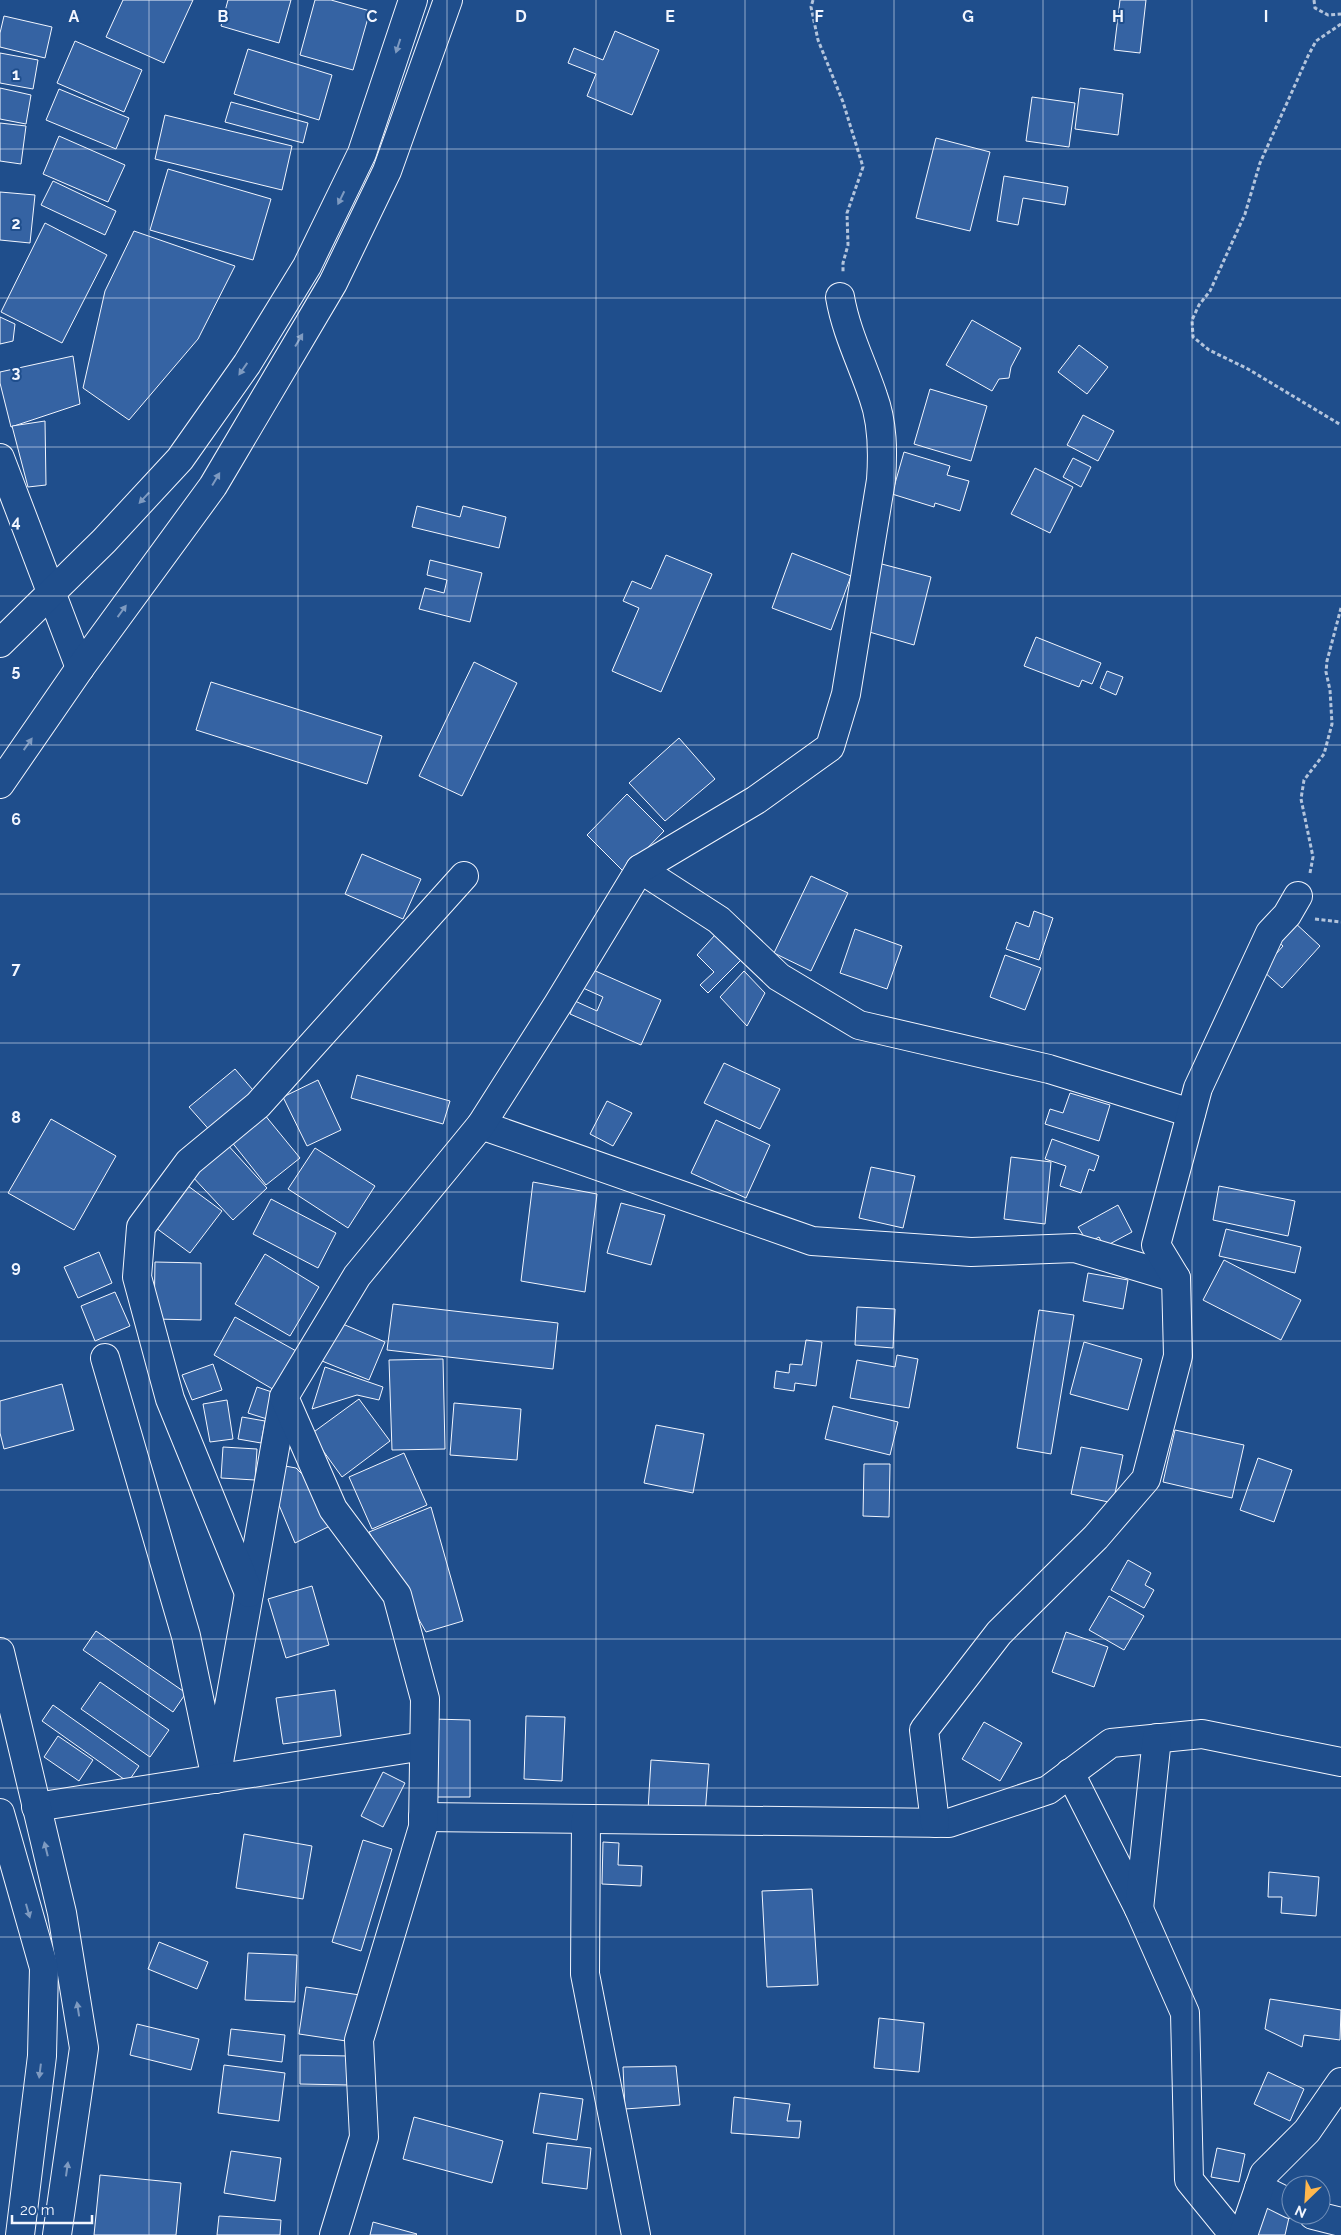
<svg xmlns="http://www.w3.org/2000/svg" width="1341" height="2235" viewBox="0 0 1341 2235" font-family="Raleway,sans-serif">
  <rect width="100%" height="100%" fill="#1f4e8c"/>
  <!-- building -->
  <g fill="#3563a3" stroke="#f2f6ff">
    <path d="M 123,0 L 193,0 L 164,63 L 106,37 Z"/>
    <path d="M 228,0 L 291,0 L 279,43 L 221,26 Z"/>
    <path d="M 315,0 L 331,0 L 370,11 L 353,70 L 300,55 Z"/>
    <path d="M 1120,0 L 1146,0 L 1140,53 L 1114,50 Z"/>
    <path d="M 4,16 L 52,27 L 45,58 L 0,47 L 0,33 Z"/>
    <path d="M 615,31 L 659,50 L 632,115 L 587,96 L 596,74 L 568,63 L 574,48 L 603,60 Z"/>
    <path d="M 75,41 L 142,70 L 124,112 L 57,83 Z"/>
    <path d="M 248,49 L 332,75 L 319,120 L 234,94 Z"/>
    <path d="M 0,53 L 38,60 L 33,89 L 0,83 Z"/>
    <path d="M 0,88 L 31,95 L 26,124 L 0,119 Z"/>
    <path d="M 1080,88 L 1123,94 L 1118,135 L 1075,129 Z"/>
    <path d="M 59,89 L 129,118 L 116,149 L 46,120 Z"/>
    <path d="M 1032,97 L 1075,103 L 1069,147 L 1026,141 Z"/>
    <path d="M 231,102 L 308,123 L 303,143 L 225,122 Z"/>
    <path d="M 165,115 L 292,146 L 282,190 L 155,159 Z"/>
    <path d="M 0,123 L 26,126 L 21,164 L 0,161 Z"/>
    <path d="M 59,136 L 125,165 L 108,202 L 43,174 Z"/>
    <path d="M 936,138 L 990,152 L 970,231 L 916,218 Z"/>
    <path d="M 168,169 L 271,199 L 253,260 L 150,230 Z"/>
    <path d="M 1004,176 L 1068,187 L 1065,205 L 1023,198 L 1018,225 L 997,221 Z"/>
    <path d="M 53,181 L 116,211 L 105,235 L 41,205 Z"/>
    <path d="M 0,192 L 35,195 L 30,243 L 0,240 Z"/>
    <path d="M 45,223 L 107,255 L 62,343 L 1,312 Z"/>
    <path d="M 134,231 L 235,266 L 198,339 L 129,420 L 83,388 L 105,291 Z"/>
    <path d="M 0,317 L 15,324 L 13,341 L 0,344 Z"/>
    <path d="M 972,320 L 1021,348 L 1011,367 L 1009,378 L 999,379 L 992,391 L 946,365 Z"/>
    <path d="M 1079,345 L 1108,367 L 1087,394 L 1058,372 Z"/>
    <path d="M 73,356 L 80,404 L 11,427 L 0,383 L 0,372 Z"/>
    <path d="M 930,389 L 987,406 L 971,461 L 914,444 Z"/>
    <path d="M 1083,415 L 1114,431 L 1098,461 L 1067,445 Z"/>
    <path d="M 45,421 L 46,485 L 28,487 L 12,426 Z"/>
    <path d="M 904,452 L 950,466 L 947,475 L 969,481 L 960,511 L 935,503 L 934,507 L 892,494 Z"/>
    <path d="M 1073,458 L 1091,467 L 1081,487 L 1063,477 Z"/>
    <path d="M 1035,468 L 1073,487 L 1050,533 L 1011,514 Z"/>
    <path d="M 417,506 L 460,517 L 463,506 L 506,517 L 499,548 L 412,527 Z"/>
    <path d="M 792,553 L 851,576 L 831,630 L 772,608 Z"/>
    <path d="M 666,555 L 712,574 L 661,692 L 612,671 L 639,608 L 623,601 L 632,581 L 651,589 Z"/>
    <path d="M 430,560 L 482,573 L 470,622 L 419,609 L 425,588 L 444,593 L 447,580 L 427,575 Z"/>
    <path d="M 878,563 L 931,577 L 914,645 L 866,631 Z"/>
    <path d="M 1036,637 L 1101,663 L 1092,684 L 1082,680 L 1079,687 L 1024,666 Z"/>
    <path d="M 474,662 L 517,683 L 462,796 L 419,776 Z"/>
    <path d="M 1107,671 L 1123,677 L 1116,695 L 1100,688 Z"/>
    <path d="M 211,682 L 382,736 L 367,784 L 196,730 Z"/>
    <path d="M 679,738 L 715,779 L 665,821 L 629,783 Z"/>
    <path d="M 627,794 L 664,831 L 624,872 L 587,835 Z"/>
    <path d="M 362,854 L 421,879 L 403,919 L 345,894 Z"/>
    <path d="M 811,876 L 848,893 L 811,971 L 774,953 Z"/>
    <path d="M 1034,911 L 1053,918 L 1039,960 L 1006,949 L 1016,922 L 1029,927 Z"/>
    <path d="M 1293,921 L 1320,946 L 1282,988 L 1262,970 L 1283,946 L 1276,940 Z"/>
    <path d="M 855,929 L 902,946 L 887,989 L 840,973 Z"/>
    <path d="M 715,935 L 741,960 L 708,993 L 700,985 L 714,972 L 697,955 Z"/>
    <path d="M 1005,955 L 1041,968 L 1025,1010 L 990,997 Z"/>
    <path d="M 591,969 L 661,1000 L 641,1045 L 570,1014 L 575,1001 L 597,1011 L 603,997 L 583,988 Z"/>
    <path d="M 744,971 L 765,993 L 747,1026 L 720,997 Z"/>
    <path d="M 724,1063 L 780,1089 L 760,1129 L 704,1103 Z"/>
    <path d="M 235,1069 L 258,1096 L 213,1134 L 189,1107 Z"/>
    <path d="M 357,1075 L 450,1101 L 443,1124 L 351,1098 Z"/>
    <path d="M 318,1080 L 341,1130 L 307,1146 L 283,1097 Z"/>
    <path d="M 1070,1093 L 1110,1105 L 1099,1141 L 1045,1124 L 1050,1109 L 1063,1113 Z"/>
    <path d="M 607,1101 L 632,1113 L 613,1146 L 590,1134 Z"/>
    <path d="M 264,1114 L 300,1158 L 266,1185 L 231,1141 Z"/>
    <path d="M 51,1119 L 116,1156 L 74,1230 L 8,1193 Z"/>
    <path d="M 716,1120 L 770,1145 L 746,1198 L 691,1173 Z"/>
    <path d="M 1052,1139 L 1099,1156 L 1094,1171 L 1089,1169 L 1081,1193 L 1060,1186 L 1066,1166 L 1045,1159 Z"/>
    <path d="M 225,1142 L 267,1188 L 233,1220 L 190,1174 Z"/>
    <path d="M 315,1148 L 375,1186 L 348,1228 L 288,1189 Z"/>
    <path d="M 1011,1157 L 1051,1162 L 1045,1224 L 1004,1219 Z"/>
    <path d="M 871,1167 L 915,1176 L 903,1228 L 859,1218 Z"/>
    <path d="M 533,1182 L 597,1194 L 585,1292 L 521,1281 Z"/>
    <path d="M 184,1183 L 222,1211 L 190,1253 L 152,1225 Z"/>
    <path d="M 1219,1186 L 1295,1201 L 1288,1236 L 1213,1220 Z"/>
    <path d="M 271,1199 L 336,1233 L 318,1268 L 253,1234 Z"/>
    <path d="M 621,1203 L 665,1215 L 651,1265 L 607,1253 Z"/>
    <path d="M 1118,1205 L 1132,1232 L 1104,1247 L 1099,1237 L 1088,1243 L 1078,1227 Z"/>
    <path d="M 1226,1229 L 1301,1247 L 1295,1273 L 1219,1256 Z"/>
    <path d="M 99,1252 L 112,1283 L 78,1298 L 64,1267 Z"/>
    <path d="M 265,1254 L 319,1287 L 290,1336 L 235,1304 Z"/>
    <path d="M 1224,1260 L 1301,1300 L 1281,1340 L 1203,1300 Z"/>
    <path d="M 155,1262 L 201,1263 L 201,1320 L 154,1319 Z"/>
    <path d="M 1088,1273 L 1128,1280 L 1123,1309 L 1083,1301 Z"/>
    <path d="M 115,1292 L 130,1326 L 95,1341 L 81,1306 Z"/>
    <path d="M 393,1304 L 558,1323 L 553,1369 L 387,1350 Z"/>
    <path d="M 857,1307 L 895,1309 L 893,1348 L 855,1345 Z"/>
    <path d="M 1039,1310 L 1074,1315 L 1051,1454 L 1017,1448 Z"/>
    <path d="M 235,1317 L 298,1352 L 276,1391 L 214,1355 Z"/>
    <path d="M 338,1322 L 385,1342 L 369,1380 L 322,1361 Z"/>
    <path d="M 806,1340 L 822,1342 L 816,1386 L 795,1383 L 794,1391 L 774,1388 L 776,1371 L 789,1373 L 790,1364 L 802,1365 Z"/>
    <path d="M 1084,1342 L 1142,1359 L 1128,1410 L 1070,1394 Z"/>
    <path d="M 897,1355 L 918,1359 L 909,1408 L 850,1398 L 857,1360 L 895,1367 Z"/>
    <path d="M 443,1359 L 445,1449 L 392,1450 L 389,1360 Z"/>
    <path d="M 213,1364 L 222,1390 L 192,1400 L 182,1375 Z"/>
    <path d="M 325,1367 L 383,1387 L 379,1400 L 357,1395 L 312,1409 Z"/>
    <path d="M 62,1384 L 74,1430 L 4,1449 L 0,1433 L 0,1401 Z"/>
    <path d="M 257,1387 L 275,1393 L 267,1419 L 248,1413 Z"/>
    <path d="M 359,1399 L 390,1441 L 342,1477 L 311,1434 Z"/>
    <path d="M 227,1400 L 233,1439 L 210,1442 L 203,1404 Z"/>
    <path d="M 454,1403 L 521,1409 L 517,1460 L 450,1455 Z"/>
    <path d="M 833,1406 L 898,1422 L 890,1455 L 825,1439 Z"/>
    <path d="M 242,1417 L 265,1421 L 261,1443 L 238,1439 Z"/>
    <path d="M 656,1425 L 704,1434 L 693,1493 L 644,1483 Z"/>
    <path d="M 1175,1430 L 1244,1445 L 1232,1498 L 1163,1482 Z"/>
    <path d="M 223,1447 L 257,1449 L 255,1480 L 221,1478 Z"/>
    <path d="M 1081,1447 L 1123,1455 L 1113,1503 L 1071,1494 Z"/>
    <path d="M 404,1453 L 427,1505 L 372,1529 L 349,1477 Z"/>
    <path d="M 1258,1458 L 1292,1470 L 1274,1522 L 1240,1510 Z"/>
    <path d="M 864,1464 L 890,1464 L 889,1517 L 863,1516 Z"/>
    <path d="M 285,1466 L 296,1468 L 309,1481 L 332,1525 L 295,1543 L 271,1486 Z"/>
    <path d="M 431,1507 L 463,1621 L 426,1632 L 369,1532 Z"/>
    <path d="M 1128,1560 L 1151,1573 L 1145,1585 L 1154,1590 L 1144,1608 L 1111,1590 Z"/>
    <path d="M 312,1586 L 329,1645 L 286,1658 L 268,1599 Z"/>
    <path d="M 1109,1596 L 1144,1616 L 1124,1650 L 1089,1630 Z"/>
    <path d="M 96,1631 L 186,1693 L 173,1712 L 83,1650 Z"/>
    <path d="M 1066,1632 L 1108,1647 L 1094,1687 L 1052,1672 Z"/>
    <path d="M 100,1682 L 169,1730 L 150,1757 L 81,1709 Z"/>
    <path d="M 335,1690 L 341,1736 L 283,1744 L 276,1698 Z"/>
    <path d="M 53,1705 L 139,1766 L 128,1782 L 42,1721 Z"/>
    <path d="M 526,1716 L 565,1717 L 562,1781 L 524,1779 Z"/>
    <path d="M 433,1719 L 470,1720 L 470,1797 L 433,1797 Z"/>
    <path d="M 984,1722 L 1022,1743 L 1000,1781 L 962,1759 Z"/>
    <path d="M 58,1736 L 93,1760 L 79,1781 L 44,1757 Z"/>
    <path d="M 651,1760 L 709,1764 L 705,1814 L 648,1810 Z"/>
    <path d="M 383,1772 L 405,1783 L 383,1827 L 361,1816 Z"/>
    <path d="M 244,1834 L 312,1846 L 303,1899 L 236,1888 Z"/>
    <path d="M 363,1840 L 392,1849 L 361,1951 L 332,1942 Z"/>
    <path d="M 603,1842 L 619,1843 L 618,1865 L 642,1866 L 641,1886 L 602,1884 Z"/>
    <path d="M 1269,1872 L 1319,1877 L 1316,1916 L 1281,1913 L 1282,1897 L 1268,1897 Z"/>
    <path d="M 812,1889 L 818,1985 L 767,1987 L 762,1891 Z"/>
    <path d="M 159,1942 L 208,1962 L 197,1989 L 148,1969 Z"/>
    <path d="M 248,1953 L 297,1955 L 295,2002 L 245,2000 Z"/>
    <path d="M 306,1987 L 360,1995 L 353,2042 L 299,2034 Z"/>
    <path d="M 1270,1999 L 1341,2010 L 1340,2040 L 1304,2035 L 1302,2047 L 1265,2029 Z"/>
    <path d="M 879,2018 L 924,2023 L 919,2072 L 874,2068 Z"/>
    <path d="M 137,2024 L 199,2039 L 191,2070 L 130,2055 Z"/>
    <path d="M 231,2029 L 285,2035 L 282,2062 L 228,2055 Z"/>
    <path d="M 300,2055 L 349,2056 L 349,2085 L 300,2084 Z"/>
    <path d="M 224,2065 L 285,2073 L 279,2121 L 218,2113 Z"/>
    <path d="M 676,2066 L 680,2105 L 625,2109 L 623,2067 Z"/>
    <path d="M 1268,2072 L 1304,2089 L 1290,2121 L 1254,2104 Z"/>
    <path d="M 540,2093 L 583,2099 L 577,2140 L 533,2133 Z"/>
    <path d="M 734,2097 L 790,2104 L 787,2121 L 801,2121 L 799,2138 L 731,2133 Z"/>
    <path d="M 414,2117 L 503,2141 L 492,2183 L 403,2159 Z"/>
    <path d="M 547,2143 L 591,2148 L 587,2189 L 542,2183 Z"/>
    <path d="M 1217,2148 L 1245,2154 L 1239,2182 L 1211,2177 Z"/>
    <path d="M 231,2151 L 281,2158 L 275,2201 L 224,2193 Z"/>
    <path d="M 100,2175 L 181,2183 L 176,2235 L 94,2235 Z"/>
    <path d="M 1263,2206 L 1290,2213 L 1285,2235 L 1255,2235 Z"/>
    <path d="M 219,2216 L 281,2220 L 280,2235 L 217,2235 Z"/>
    <path d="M 373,2222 L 417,2234 L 416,2235 L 370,2235 Z"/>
  </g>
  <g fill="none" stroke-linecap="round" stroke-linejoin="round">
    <!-- minor casing -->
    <g stroke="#f2f6ff" stroke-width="30">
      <g id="minor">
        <path d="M 0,458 L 80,668"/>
        <path d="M 640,869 L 719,920 L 779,977 L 859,1025 L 1049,1069 L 1191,1113"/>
        <path d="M 481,1125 L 812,1241 L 971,1252 L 1075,1248 L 1176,1278"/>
        <path d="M 105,1358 L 186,1636 L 216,1779 L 284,1397"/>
        <path d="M 249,1593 L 170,1399 L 137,1277 L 141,1227 L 189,1162 L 258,1105 L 464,876"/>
        <path d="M 1070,1773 L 1139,1909 L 1185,2013 L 1189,2180 L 1234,2235"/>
        <path d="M 36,1807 L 424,1746"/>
        <path d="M 423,1817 L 949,1823 L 1048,1790 L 1111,1743 L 1202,1734 L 1341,1762"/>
        <path d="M 586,1819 L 585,1974 L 636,2235"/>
        <path d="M 935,1823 L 924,1730 L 999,1633 L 1096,1537 L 1146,1479 L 1178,1356 L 1176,1278 L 1156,1245 L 1198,1088 L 1270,933 L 1287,915 L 1298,896"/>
        <path d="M 1139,1909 L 1157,1738"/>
        <path d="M 1259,2188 L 1291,2204"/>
        <path d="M 1313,2215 L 1341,2222"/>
        <path d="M 334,2235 L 364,2137 L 359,2040 L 423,1827 L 425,1699 L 397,1595 L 333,1509 L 284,1397 L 357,1276 L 481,1125 L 558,1004 L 640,869 L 756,800 L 830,747 L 846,694 L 881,480 C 883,452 883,423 873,396 C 862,363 846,332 840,297"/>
        <path d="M 1243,2235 L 1264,2174 L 1307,2131 L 1341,2082"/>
      </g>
    </g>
    <!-- major casing -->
    <g stroke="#f2f6ff" stroke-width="30">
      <g id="major">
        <path d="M 0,643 L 104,541 L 180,459 L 247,364 L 307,266 L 362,153 L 413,0"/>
        <path d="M 0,784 L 80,668 L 213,486 L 333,283 L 387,171 L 448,0"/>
        <path d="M 0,1652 L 62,1913 L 84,2048 L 57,2235"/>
        <path d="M 0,1813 L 44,1968 L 42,2056 L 20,2235"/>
      </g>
    </g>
    <!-- path -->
    <g stroke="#b3c4dc" stroke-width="3" stroke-dasharray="4 2.5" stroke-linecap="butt">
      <path d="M 813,0 L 811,7 L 818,40 L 843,102 L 863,167 L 847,213 L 848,245 L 843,263 L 843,272"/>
      <path d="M 1314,0 L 1315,8 L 1328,15 L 1341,14"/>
      <path d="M 1341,24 L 1316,41 L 1308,56 L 1260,163 L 1245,214 L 1210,291 L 1199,305 L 1192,320 L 1193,337 L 1209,350 L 1248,369 L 1341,425"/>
      <path d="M 1310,873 L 1313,857 L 1301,799 L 1304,780 L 1324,754 L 1332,724 L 1330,690 L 1326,672 L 1327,661 L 1341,608"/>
      <path d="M 1315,919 L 1341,922"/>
    </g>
    <!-- minor -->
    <use href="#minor" stroke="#1f4e8c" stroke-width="28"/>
    <!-- major -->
    <use href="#major" stroke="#1f4e8c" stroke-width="28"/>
  </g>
  <!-- one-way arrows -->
  <defs><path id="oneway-solid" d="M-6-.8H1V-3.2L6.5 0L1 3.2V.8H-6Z" transform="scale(1.25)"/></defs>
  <g fill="#7e9ac0">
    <use href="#oneway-solid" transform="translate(398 46) rotate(108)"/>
    <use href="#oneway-solid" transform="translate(341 198) rotate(116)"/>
    <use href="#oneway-solid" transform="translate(299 340) rotate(-59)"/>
    <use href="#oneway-solid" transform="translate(243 369) rotate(125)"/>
    <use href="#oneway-solid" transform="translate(216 479) rotate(-59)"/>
    <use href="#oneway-solid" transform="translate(144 498) rotate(133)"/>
    <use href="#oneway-solid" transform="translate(122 611) rotate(-54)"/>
    <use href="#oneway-solid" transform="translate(28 744) rotate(-55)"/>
    <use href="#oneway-solid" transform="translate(46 1849) rotate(-104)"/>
    <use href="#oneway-solid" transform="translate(28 1911) rotate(74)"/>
    <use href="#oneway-solid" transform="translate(78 2009) rotate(-99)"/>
    <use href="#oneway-solid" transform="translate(40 2071) rotate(97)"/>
    <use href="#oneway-solid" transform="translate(67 2169) rotate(-82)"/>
  </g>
  <!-- grid -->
  <path fill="none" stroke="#f2f6ff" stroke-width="1" stroke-opacity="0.55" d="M 149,0 L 149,2235M 298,0 L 298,2235M 447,0 L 447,2235M 596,0 L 596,2235M 745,0 L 745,2235M 894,0 L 894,2235M 1043,0 L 1043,2235M 1192,0 L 1192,2235M 0,149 L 1341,149M 0,298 L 1341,298M 0,447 L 1341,447M 0,596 L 1341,596M 0,745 L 1341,745M 0,894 L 1341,894M 0,1043 L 1341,1043M 0,1192 L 1341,1192M 0,1341 L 1341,1341M 0,1490 L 1341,1490M 0,1639 L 1341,1639M 0,1788 L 1341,1788M 0,1937 L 1341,1937M 0,2086 L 1341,2086"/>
  <g font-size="16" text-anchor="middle" font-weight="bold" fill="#f2f6ff" stroke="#1f4e8c" stroke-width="4" stroke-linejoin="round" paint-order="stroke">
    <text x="74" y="22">A</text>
    <text x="223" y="22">B</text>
    <text x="372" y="22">C</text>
    <text x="521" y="22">D</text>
    <text x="670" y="22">E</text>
    <text x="819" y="22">F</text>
    <text x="968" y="22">G</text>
    <text x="1118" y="22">H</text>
    <text x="1266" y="22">I</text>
    <text x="16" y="80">1</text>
    <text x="16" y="229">2</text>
    <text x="16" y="378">3</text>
    <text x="16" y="527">4</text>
    <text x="16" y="676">5</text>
    <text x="16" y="825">6</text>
    <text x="16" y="974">7</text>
    <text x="16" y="1123">8</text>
    <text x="16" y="1272">9</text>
  </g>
  <!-- north arrow -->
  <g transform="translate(1306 2200) rotate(205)"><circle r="24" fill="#1f4e8c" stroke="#7391ba"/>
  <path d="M0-4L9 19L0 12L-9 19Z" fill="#ffb74d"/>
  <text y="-8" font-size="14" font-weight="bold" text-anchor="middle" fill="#f2f6ff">N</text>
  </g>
  <!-- scale -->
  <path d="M12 2215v8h80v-8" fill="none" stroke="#f2f6ff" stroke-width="2.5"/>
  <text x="20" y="2215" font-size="15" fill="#f2f6ff" stroke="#1f4e8c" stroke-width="4" paint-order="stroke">20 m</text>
</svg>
